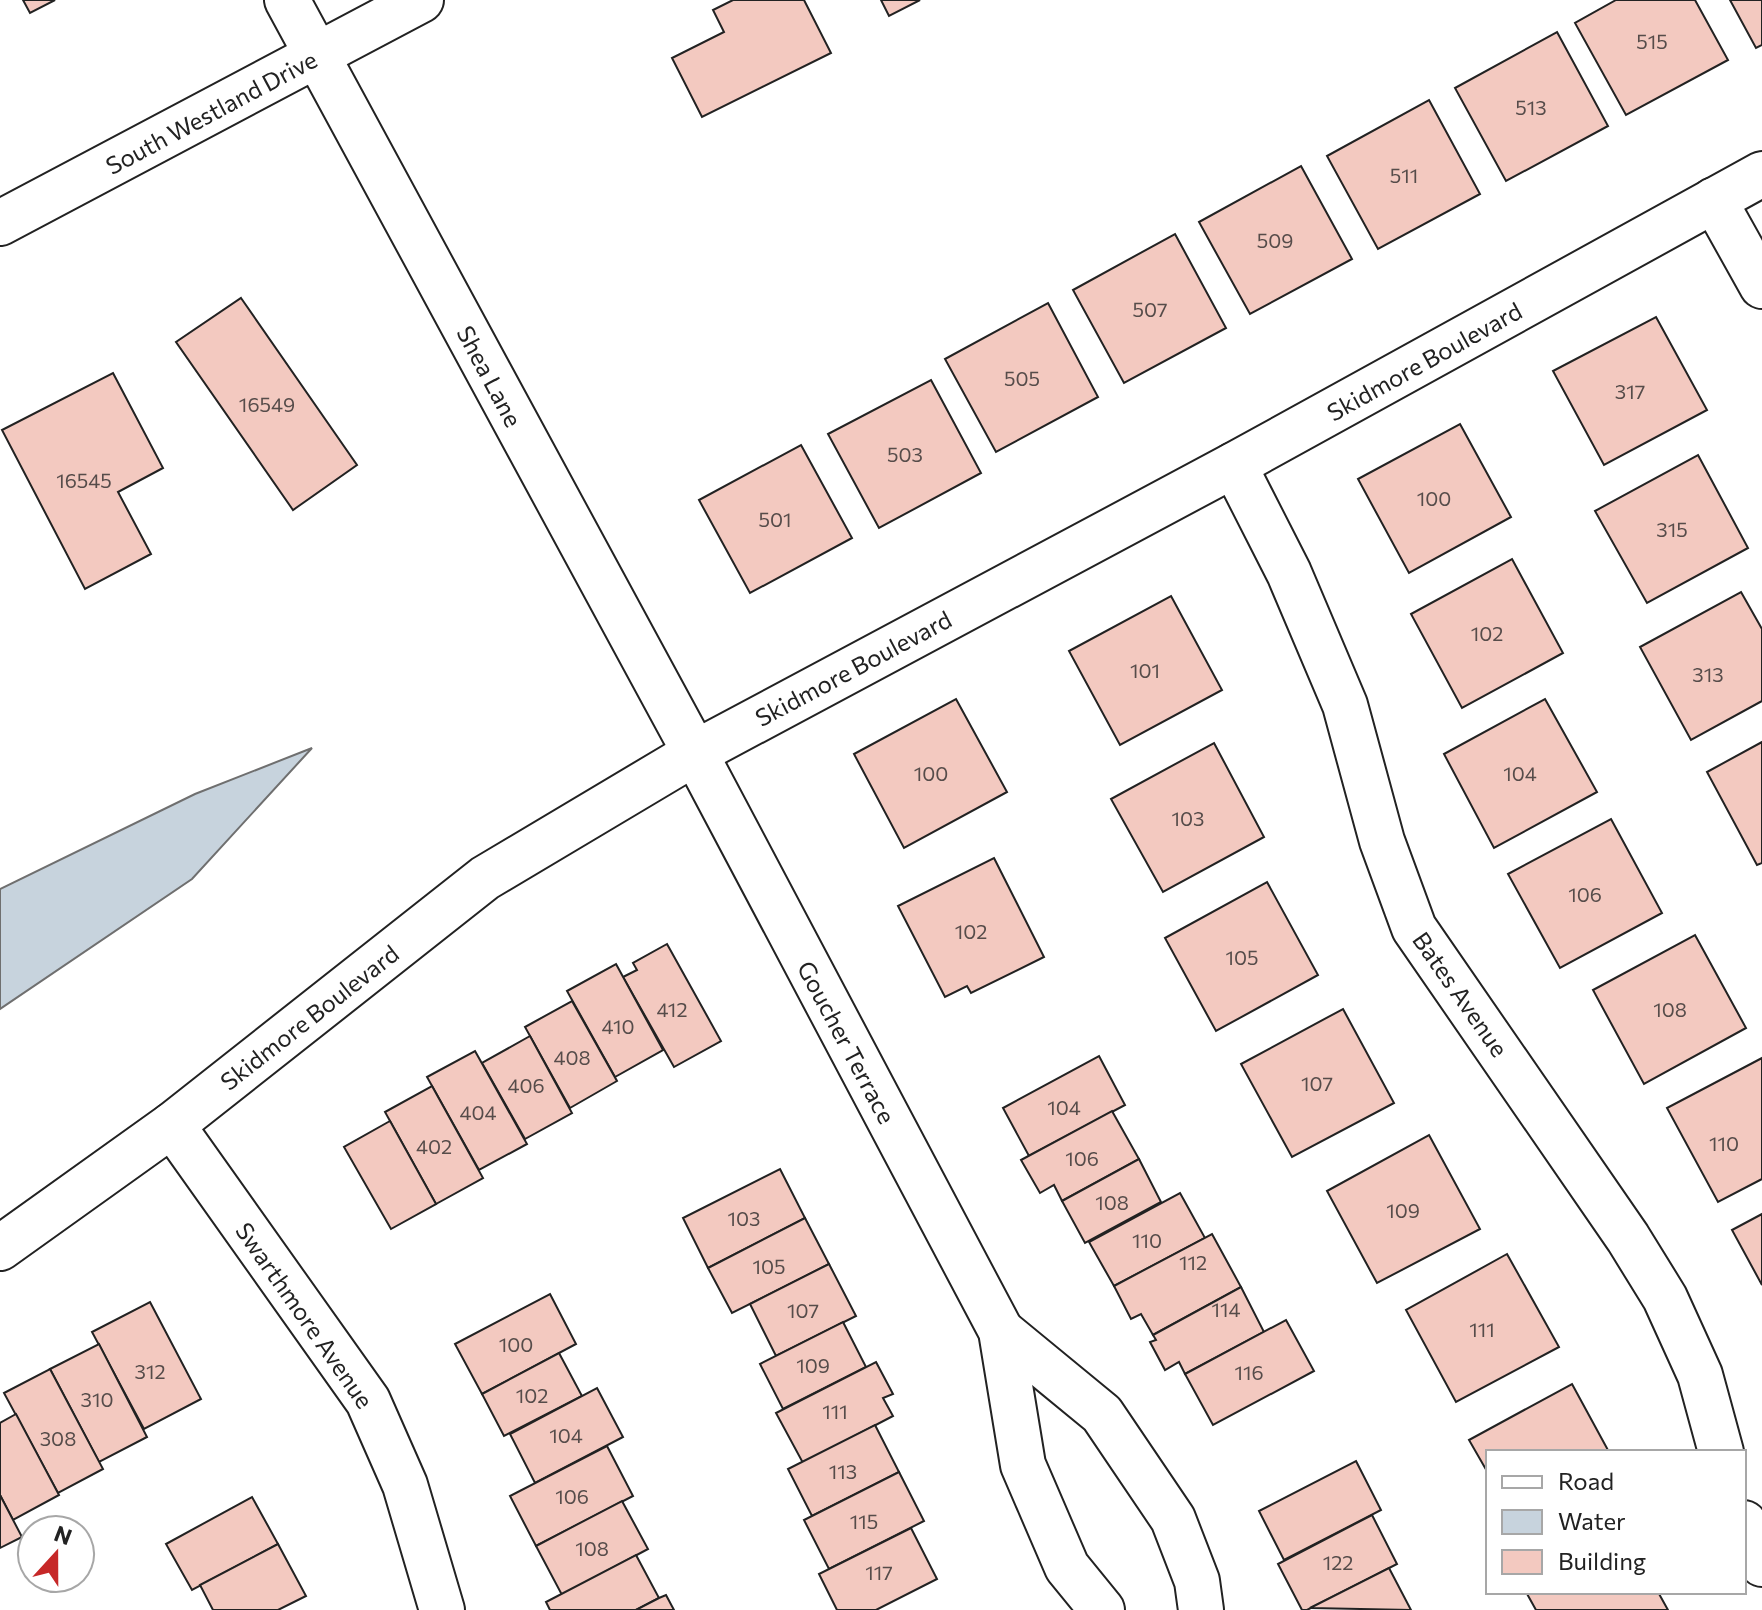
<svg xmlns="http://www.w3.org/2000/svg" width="1762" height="1610" viewBox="0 0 1762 1610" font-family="Commissioner,sans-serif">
  <rect width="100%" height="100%" fill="#fff"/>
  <!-- water -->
  <path fill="#c7d3dd" stroke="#6f6f6f" stroke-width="2" d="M 312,748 L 192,879 L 0,1009 L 0,889 L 195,794 Z"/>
  <!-- building -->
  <g fill="#f3c9c0" stroke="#222" stroke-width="2">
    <path d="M 23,0 L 55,0 L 30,13 Z"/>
    <path d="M 733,0 L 804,0 L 831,53 L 702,117 L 672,58 L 724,32 L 713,10 Z"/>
    <path d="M 881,0 L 920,0 L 889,16 Z"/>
    <path d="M 1616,0 L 1695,0 L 1728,60 L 1626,115 L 1575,23 Z"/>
    <path d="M 1730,0 L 1762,0 L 1762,45 L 1756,48 Z"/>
    <path d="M 1557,32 L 1608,126 L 1506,181 L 1455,88 Z"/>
    <path d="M 1429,100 L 1480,194 L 1378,249 L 1327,156 Z"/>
    <path d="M 1301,166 L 1352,259 L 1250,314 L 1199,222 Z"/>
    <path d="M 1175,234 L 1226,328 L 1124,383 L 1073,290 Z"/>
    <path d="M 241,298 L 357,465 L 293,510 L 176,342 Z"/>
    <path d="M 1048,303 L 1098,397 L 996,452 L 945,359 Z"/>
    <path d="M 1656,317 L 1707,410 L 1604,465 L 1553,371 Z"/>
    <path d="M 113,373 L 163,468 L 118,492 L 151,554 L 85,589 L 2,430 Z"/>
    <path d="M 931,380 L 981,473 L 879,528 L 828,434 Z"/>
    <path d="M 1460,424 L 1511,517 L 1409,573 L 1358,479 Z"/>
    <path d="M 801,445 L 852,538 L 750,593 L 699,500 Z"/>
    <path d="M 1698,455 L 1748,548 L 1647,603 L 1595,511 Z"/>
    <path d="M 1512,559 L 1563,653 L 1462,708 L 1411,614 Z"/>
    <path d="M 1741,592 L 1762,629 L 1762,701 L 1691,740 L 1640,647 Z"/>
    <path d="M 1171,596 L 1222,690 L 1120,745 L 1069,651 Z"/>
    <path d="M 956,699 L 1007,792 L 904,848 L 854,754 Z"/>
    <path d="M 1545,699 L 1597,792 L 1494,848 L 1444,754 Z"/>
    <path d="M 1762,742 L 1762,863 L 1757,865 L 1707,772 Z"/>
    <path d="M 1214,743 L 1264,837 L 1163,892 L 1111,799 Z"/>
    <path d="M 1611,819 L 1662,913 L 1560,968 L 1508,874 Z"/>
    <path d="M 994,858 L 1044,957 L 971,993 L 967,986 L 945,997 L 898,906 Z"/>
    <path d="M 1267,882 L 1318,975 L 1216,1031 L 1165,938 Z"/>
    <path d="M 1695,935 L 1746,1028 L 1644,1084 L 1593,990 Z"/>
    <path d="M 667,944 L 721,1041 L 674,1067 L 623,977 L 637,970 L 633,963 Z"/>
    <path d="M 616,964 L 663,1050 L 615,1077 L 567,991 Z"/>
    <path d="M 572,1001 L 617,1081 L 570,1108 L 525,1027 Z"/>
    <path d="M 1343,1009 L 1394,1103 L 1292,1157 L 1241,1064 Z"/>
    <path d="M 530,1036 L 572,1113 L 525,1139 L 482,1063 Z"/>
    <path d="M 475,1051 L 527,1144 L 479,1170 L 427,1077 Z"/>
    <path d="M 1099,1056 L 1125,1105 L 1029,1156 L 1003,1108 Z"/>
    <path d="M 1762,1058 L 1762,1179 L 1718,1202 L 1667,1108 Z"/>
    <path d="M 432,1086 L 483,1178 L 436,1204 L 385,1112 Z"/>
    <path d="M 1112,1111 L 1139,1159 L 1062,1201 L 1054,1185 L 1040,1193 L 1021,1160 Z"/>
    <path d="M 390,1121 L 436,1204 L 391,1229 L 344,1147 Z"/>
    <path d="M 1429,1135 L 1480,1229 L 1377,1283 L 1327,1191 Z"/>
    <path d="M 1139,1159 L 1161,1202 L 1085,1243 L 1062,1201 Z"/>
    <path d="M 780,1169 L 805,1218 L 708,1268 L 683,1218 Z"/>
    <path d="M 1180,1193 L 1205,1238 L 1114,1286 L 1089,1242 Z"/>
    <path d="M 1762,1214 L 1762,1285 L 1732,1230 Z"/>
    <path d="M 805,1218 L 829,1264 L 732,1313 L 708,1268 Z"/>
    <path d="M 1212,1234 L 1241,1287 L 1153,1335 L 1141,1314 L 1131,1319 L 1114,1286 Z"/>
    <path d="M 1507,1254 L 1559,1347 L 1456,1402 L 1406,1310 Z"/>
    <path d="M 829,1264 L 856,1316 L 776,1356 L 750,1304 Z"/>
    <path d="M 1241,1287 L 1264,1332 L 1185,1374 L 1179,1362 L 1165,1370 L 1150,1342 L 1156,1340 L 1153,1335 Z"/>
    <path d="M 550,1294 L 576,1344 L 482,1394 L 455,1344 Z"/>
    <path d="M 150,1302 L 201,1399 L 144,1429 L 92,1332 Z"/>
    <path d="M 1286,1320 L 1314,1371 L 1213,1425 L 1185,1374 Z"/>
    <path d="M 843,1322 L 866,1367 L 783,1409 L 760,1364 Z"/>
    <path d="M 99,1344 L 147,1437 L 99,1462 L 50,1369 Z"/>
    <path d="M 559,1353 L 582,1396 L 504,1436 L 482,1394 Z"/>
    <path d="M 876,1362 L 893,1394 L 883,1398 L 893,1416 L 803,1463 L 776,1413 Z"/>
    <path d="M 50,1369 L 103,1469 L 58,1493 L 4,1393 Z"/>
    <path d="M 1572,1384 L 1609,1452 L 1488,1452 L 1488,1473 L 1469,1440 Z"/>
    <path d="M 597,1388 L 623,1437 L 535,1483 L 510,1434 Z"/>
    <path d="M 16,1414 L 59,1495 L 13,1520 L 0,1495 L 0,1423 Z"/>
    <path d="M 875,1425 L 899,1472 L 812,1516 L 788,1469 Z"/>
    <path d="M 607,1446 L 633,1496 L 536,1546 L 510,1496 Z"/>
    <path d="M 1356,1461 L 1381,1510 L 1284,1560 L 1259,1511 Z"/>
    <path d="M 899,1472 L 924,1521 L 829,1569 L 804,1520 Z"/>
    <path d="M 0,1495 L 22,1537 L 0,1548 Z"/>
    <path d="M 252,1497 L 278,1544 L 192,1590 L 166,1544 Z"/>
    <path d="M 622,1501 L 648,1549 L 562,1595 L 536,1546 Z"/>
    <path d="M 1372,1515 L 1397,1564 L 1307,1610 L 1302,1610 L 1278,1564 Z"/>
    <path d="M 911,1528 L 937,1579 L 876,1610 L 837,1610 L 819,1574 Z"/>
    <path d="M 278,1544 L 306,1596 L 278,1610 L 213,1610 L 200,1585 Z"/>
    <path d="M 636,1555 L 659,1598 L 636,1610 L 550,1610 L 546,1602 Z"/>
    <path d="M 1389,1568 L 1411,1610 L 1310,1608 Z"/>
    <path d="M 1526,1592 L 1658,1592 L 1668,1610 L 1536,1610 Z"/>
    <path d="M 666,1595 L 674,1610 L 636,1610 L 659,1598 Z"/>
  </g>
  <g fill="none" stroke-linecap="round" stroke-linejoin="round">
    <!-- minor casing -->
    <g stroke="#222" stroke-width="48">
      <g id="minor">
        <path d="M 287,0 L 695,753 L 1001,1331 L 1023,1465 L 1067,1567 L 1102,1610"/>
        <path d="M 1714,200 L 1762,286"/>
        <path d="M 0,223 L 421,0"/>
        <path d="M 1234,465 L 1289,573 L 1345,705 L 1382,841 L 1414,928 L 1628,1238 L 1665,1298 L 1700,1375 L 1721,1452"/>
        <path d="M 172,1125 L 368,1401 L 405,1485 L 442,1610"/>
        <path d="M 0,1248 L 172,1125 L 485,878 L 695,753 L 1234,465 L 1762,174"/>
        <path d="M 1001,1331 L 1102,1414 L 1173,1519 L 1197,1581 L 1201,1610"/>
        <path d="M 1744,1523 L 1762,1564"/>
      </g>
    </g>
    <!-- minor -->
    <use href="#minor" stroke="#fff" stroke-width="44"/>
  </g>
  <g text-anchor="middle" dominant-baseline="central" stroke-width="6" stroke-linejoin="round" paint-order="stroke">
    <!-- number labels -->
    <g font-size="20" fill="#564c4a">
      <text x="1652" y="41">515</text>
      <text x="1531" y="107">513</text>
      <text x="1404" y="175">511</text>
      <text x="1275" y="240">509</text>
      <text x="1150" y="309">507</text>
      <text x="1022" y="378">505</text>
      <text x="1630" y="391">317</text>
      <text x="267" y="404">16549</text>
      <text x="905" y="454">503</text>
      <text x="84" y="480">16545</text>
      <text x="1434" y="498">100</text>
      <text x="775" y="519">501</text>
      <text x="1672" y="529">315</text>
      <text x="1487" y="633">102</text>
      <text x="1145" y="670">101</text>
      <text x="1708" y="674">313</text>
      <text x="931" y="773">100</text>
      <text x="1520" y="773">104</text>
      <text x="1188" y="818">103</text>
      <text x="1585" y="894">106</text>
      <text x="971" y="931">102</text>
      <text x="1242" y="957">105</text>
      <text x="672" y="1009">412</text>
      <text x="1670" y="1009">108</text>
      <text x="618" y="1026">410</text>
      <text x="572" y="1057">408</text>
      <text x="1317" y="1083">107</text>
      <text x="526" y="1085">406</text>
      <text x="1064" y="1107">104</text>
      <text x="478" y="1112">404</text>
      <text x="1724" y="1143">110</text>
      <text x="434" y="1146">402</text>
      <text x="1082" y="1158">106</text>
      <text x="1112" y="1202">108</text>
      <text x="1403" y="1210">109</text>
      <text x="744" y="1218">103</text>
      <text x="1147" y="1240">110</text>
      <text x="1193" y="1262">112</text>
      <text x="769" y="1266">105</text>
      <text x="1226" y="1309">114</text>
      <text x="803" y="1310">107</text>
      <text x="1482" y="1329">111</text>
      <text x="516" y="1344">100</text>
      <text x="813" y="1365">109</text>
      <text x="150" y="1371">312</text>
      <text x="1249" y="1372">116</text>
      <text x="532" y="1395">102</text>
      <text x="97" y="1399">310</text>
      <text x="835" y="1411">111</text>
      <text x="566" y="1435">104</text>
      <text x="58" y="1438">308</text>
      <text x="843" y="1471">113</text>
      <text x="572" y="1496">106</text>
      <text x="864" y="1521">115</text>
      <text x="592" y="1548">108</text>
      <text x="1338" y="1562">122</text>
      <text x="879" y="1572">117</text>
    </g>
    <!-- street labels -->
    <g font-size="24" fill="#222" stroke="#fff">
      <text transform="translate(211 112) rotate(-28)">South Westland Drive</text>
      <text transform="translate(1424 361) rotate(-29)">Skidmore Boulevard</text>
      <text transform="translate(490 376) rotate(62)">Shea Lane</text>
      <text transform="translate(853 668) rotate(-28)">Skidmore Boulevard</text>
      <text transform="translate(1461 994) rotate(55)">Bates Avenue</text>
      <text transform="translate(309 1017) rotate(-38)">Skidmore Boulevard</text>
      <text transform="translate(847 1042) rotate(62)">Goucher Terrace</text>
      <text transform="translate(305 1315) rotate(55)">Swarthmore Avenue</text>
    </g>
  </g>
  <!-- legend -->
  <rect x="1486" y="1450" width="260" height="144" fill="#ffffff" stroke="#a7a7a7" stroke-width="2"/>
  <rect x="1502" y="1476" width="40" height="12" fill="#ffffff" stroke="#a7a7a7" stroke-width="2"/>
  <text x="1558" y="1490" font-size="24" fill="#222222">Road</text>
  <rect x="1502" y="1510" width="40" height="24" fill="#c7d3dd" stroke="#a7a7a7" stroke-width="2"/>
  <text x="1558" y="1530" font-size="24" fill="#222222">Water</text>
  <rect x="1502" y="1550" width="40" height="24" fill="#f3c9c0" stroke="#a7a7a7" stroke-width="2"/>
  <text x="1558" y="1570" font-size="24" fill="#222222">Building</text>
  <!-- north arrow -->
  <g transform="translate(56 1554) rotate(21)"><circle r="38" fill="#ffffff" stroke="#a7a7a7" stroke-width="2"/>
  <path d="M0-6L14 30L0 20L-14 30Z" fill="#c62828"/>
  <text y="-12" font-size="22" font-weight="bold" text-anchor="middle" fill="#222222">N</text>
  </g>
</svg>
